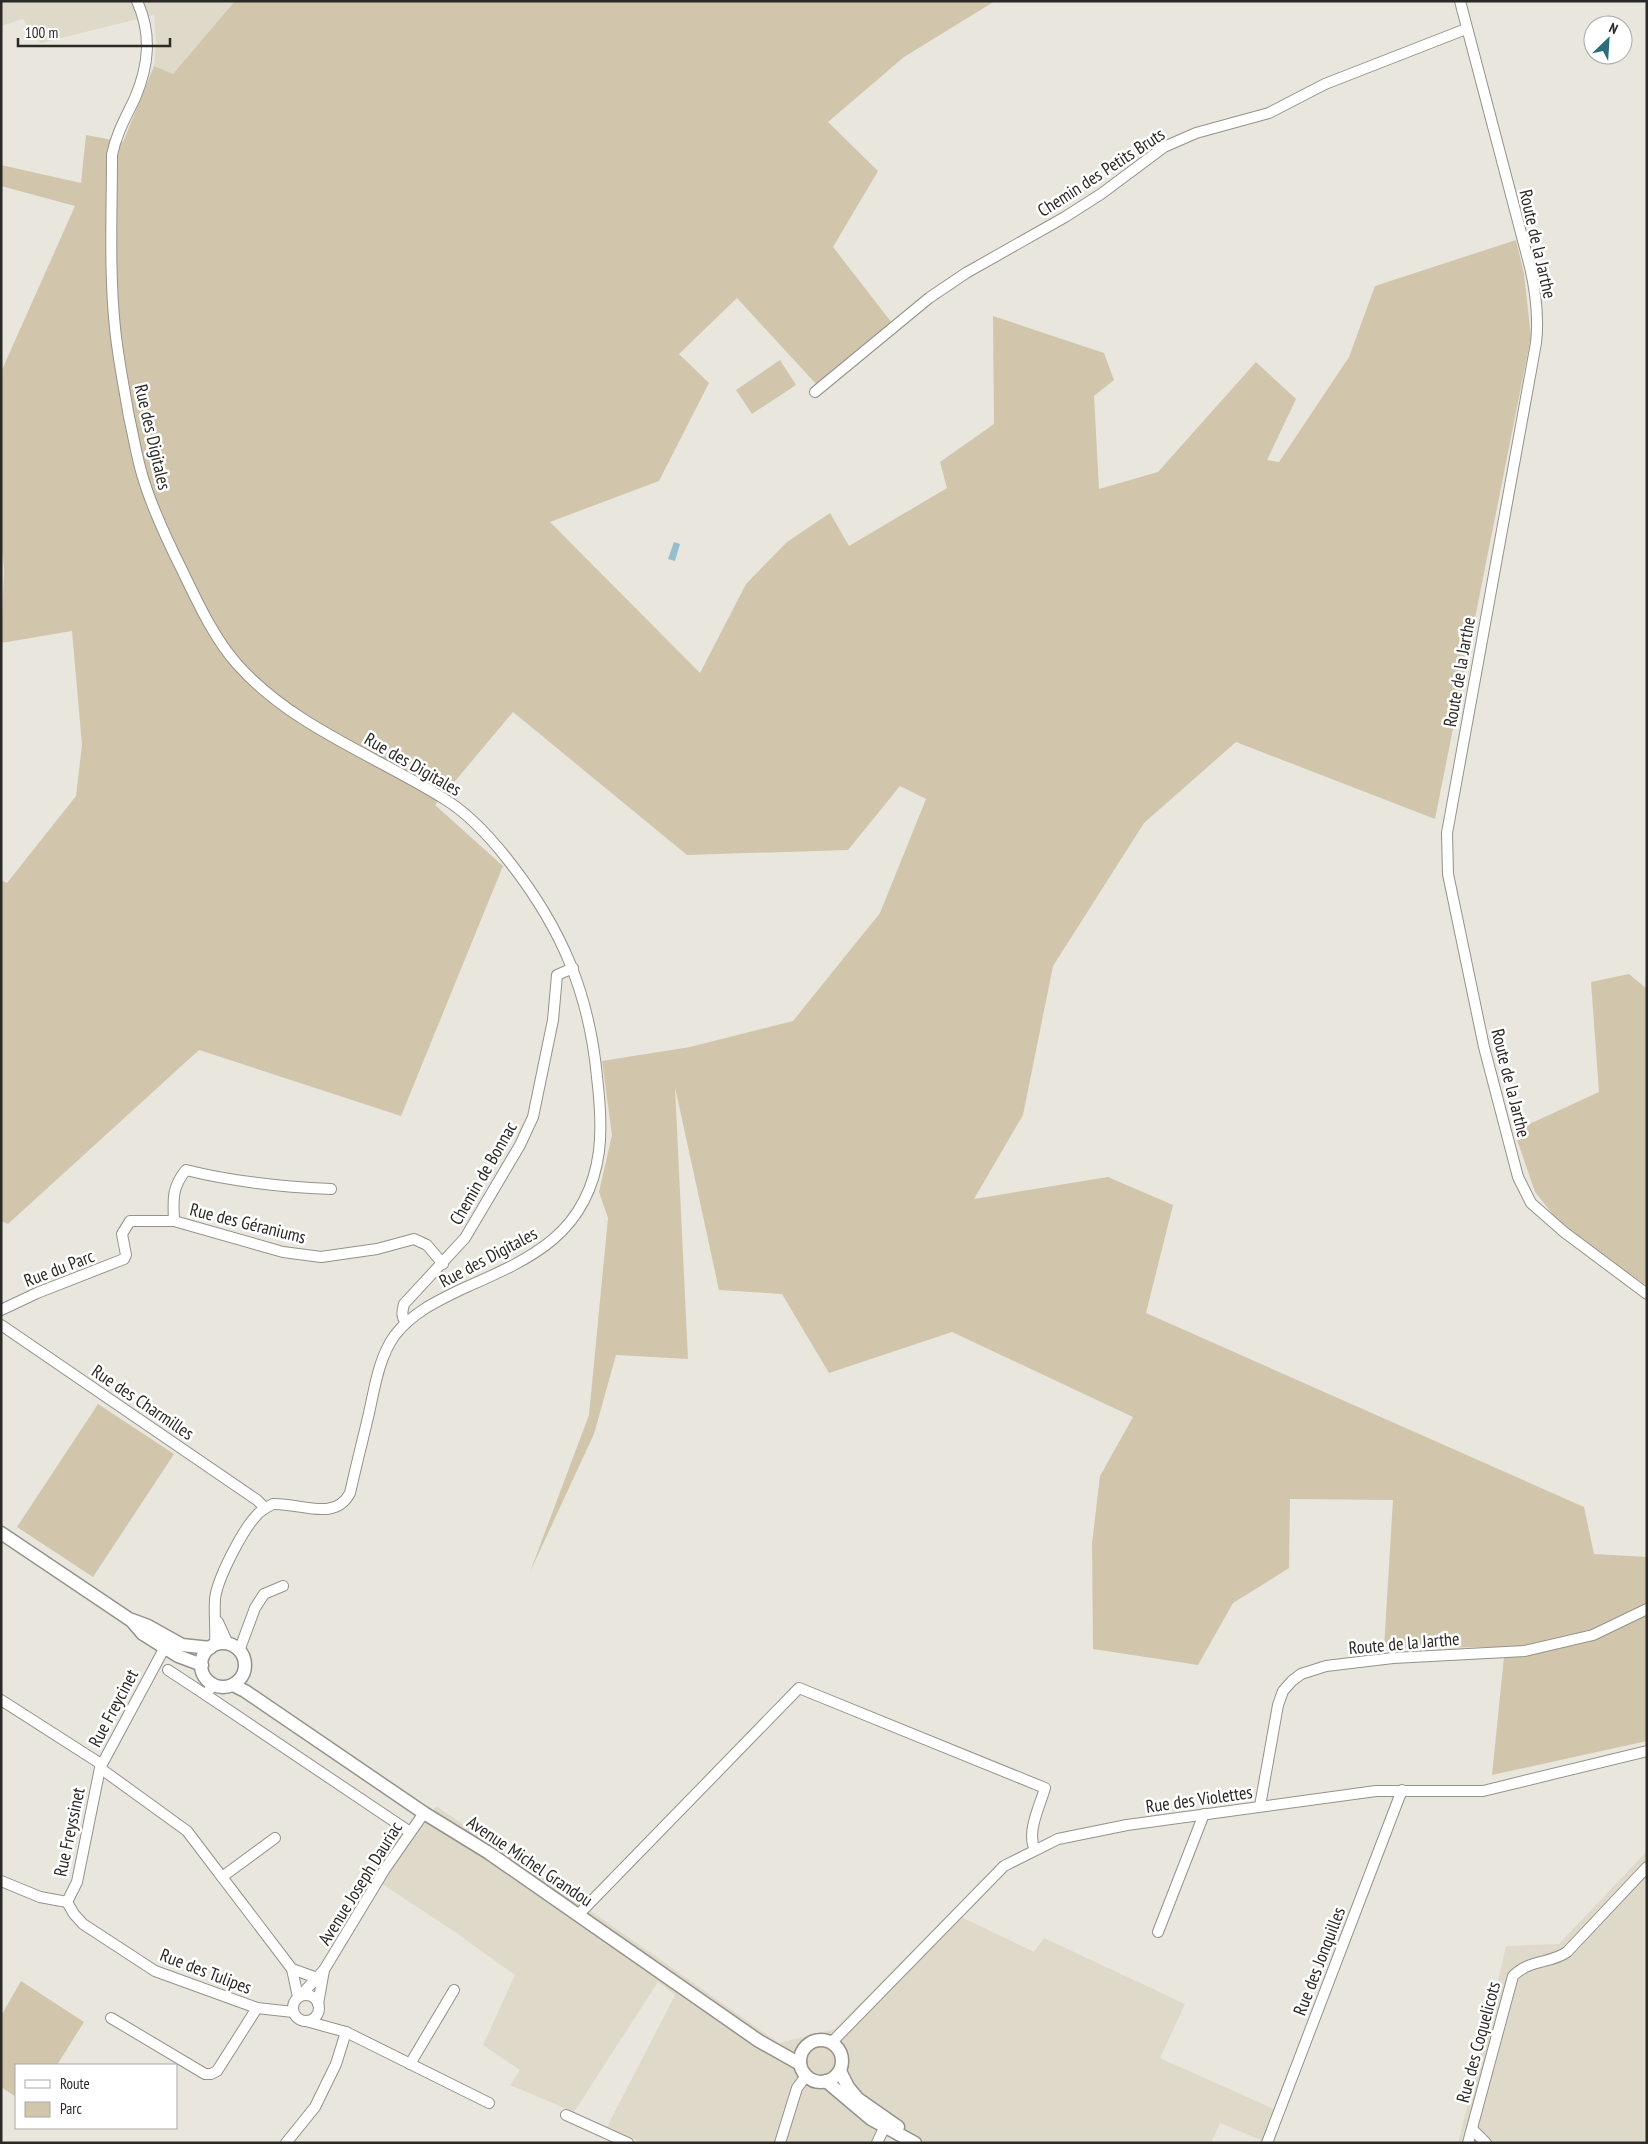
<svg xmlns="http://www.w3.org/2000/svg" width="1648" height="2144" viewBox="0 0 1648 2144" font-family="'PT Sans Narrow',sans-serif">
  <rect width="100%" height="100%" fill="#e9e6de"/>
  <!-- built -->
  <g fill="#dfd9ca">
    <path d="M 1,1 L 235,1 L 173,74 L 154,66 L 156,42 L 154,15 L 41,43 L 23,19 L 1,26 Z"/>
    <path d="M 436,1806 L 561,1890 L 779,2043 L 835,2029 L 951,1912 L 1034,1952 L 1044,1938 L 1185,2004 L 1160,2058 L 1276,2110 L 1263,2141 L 1220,2123 L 1211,2143 L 898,2143 L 887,2136 L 883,2143 L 643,2143 L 607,2127 L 675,1995 L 658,1982 L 574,2112 L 510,2085 L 520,2070 L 483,2045 L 515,1975 L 455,1932 L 382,1884 Z"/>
    <path d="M 1647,1851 L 1647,2143 L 1458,2143 L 1485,2037 L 1506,1946 L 1559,1944 Z"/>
  </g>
  <!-- green -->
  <g fill="#d1c6ac">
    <path d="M 235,1 L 995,1 L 904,57 L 828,122 L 878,171 L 833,247 L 892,323 L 816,384 L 737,298 L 679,354 L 709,383 L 659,481 L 550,522 L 700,673 L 746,584 L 787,542 L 830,513 L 849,546 L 947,488 L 940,462 L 994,424 L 993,316 L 1104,353 L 1114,380 L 1094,396 L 1099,489 L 1158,472 L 1256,362 L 1296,399 L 1267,460 L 1279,462 L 1349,357 L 1375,286 L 1516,240 L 1524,274 L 1531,337 L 1435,819 L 1236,742 L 1144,823 L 1053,966 L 1023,1115 L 974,1199 L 1108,1177 L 1173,1205 L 1146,1313 L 1584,1507 L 1594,1554 L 1647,1557 L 1647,1741 L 1492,1775 L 1505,1647 L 1384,1648 L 1393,1500 L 1290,1499 L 1289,1568 L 1233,1603 L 1198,1665 L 1093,1649 L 1092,1544 L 1100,1476 L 1133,1417 L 952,1332 L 829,1373 L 782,1294 L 719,1290 L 675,1087 L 688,1359 L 616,1355 L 594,1434 L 530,1572 L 589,1415 L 608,1218 L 599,1192 L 612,1135 L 602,1061 L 690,1047 L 793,1021 L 880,913 L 926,799 L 900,786 L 848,850 L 687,855 L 513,712 L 435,805 L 503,866 L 401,1116 L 199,1050 L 8,1224 L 1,1221 L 1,880 L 7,883 L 76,796 L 82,745 L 72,631 L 1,643 L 4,570 L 1,541 L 1,372 L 75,206 L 1,186 L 1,165 L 81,183 L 86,135 L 123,142 L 154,66 L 173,74 Z"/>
    <path d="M 780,360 L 796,385 L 752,414 L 736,390 Z"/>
    <path d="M 1629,974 L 1647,989 L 1647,1286 L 1562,1226 L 1535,1192 L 1514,1131 L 1599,1092 L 1591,982 Z"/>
    <path d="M 98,1404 L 174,1454 L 93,1577 L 17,1527 Z"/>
    <path d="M 21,1981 L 84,2022 L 57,2065 L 16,2065 L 16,2097 L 1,2087 L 1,2016 Z"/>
  </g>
  <!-- water -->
  <path fill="#96bfcb" d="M 674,542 L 680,544 L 675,561 L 668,559 Z"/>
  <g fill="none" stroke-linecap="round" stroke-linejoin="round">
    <!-- minor casing -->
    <g stroke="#95928b" stroke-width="12">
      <g id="minor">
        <path d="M 137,1 C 152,34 149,65 135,98 C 126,117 116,134 112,155 C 112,212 109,270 115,328 C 118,358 124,387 129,417 C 134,438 137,460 144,481 C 154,513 168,542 183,572 C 198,603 214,638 237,664 C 292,726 374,755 443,798 C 468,813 490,837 508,860 C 561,927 589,992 597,1077 C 600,1102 602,1127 599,1151 C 588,1235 530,1259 462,1289 C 437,1301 412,1313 395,1335 C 379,1357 375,1386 369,1413 C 363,1439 356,1466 350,1493 C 335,1522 301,1503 273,1504 C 267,1507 261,1510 257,1515 C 243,1529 217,1579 215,1599 C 214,1614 216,1630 215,1645"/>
        <path d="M 1460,1 L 1530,267 C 1536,293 1539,317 1536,343 L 1447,833 L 1448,874 L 1484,1047 L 1518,1177 L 1531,1203 L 1564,1232 L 1647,1294"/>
        <path d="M 815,392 L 929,298 L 966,273 L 1065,217 L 1101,194 L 1164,147 L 1196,133 L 1269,113 L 1325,84 L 1466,29"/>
        <path d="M 174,1221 C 173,1199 172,1187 186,1170 C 234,1182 282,1187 331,1189"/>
        <path d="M 1,1310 L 37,1293 L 124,1259 L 126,1255 L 122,1234 L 130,1221 L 174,1221 L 283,1252 L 321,1257 L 377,1249 L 414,1239 L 427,1245 L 443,1264"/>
        <path d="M 406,1323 C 401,1316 402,1312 404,1304 L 465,1238 L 520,1145 L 533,1117 L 553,1020 L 557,975 L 573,968"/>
        <path d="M 1,1325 L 257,1500 L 265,1508"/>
        <path d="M 218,1622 L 228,1644"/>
        <path d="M 239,1651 L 255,1608 L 264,1594 L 283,1586"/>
        <path d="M 168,1670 L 206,1695"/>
        <path d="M 213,1684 L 206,1695 L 410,1832"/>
        <path d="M 1,1700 L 101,1764"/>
        <path d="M 100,1768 L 187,1831 L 292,1969"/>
        <path d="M 1260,1806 L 1278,1705 L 1283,1691 L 1292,1681 L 1301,1674 L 1326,1666 L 1393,1658 L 1525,1651 L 1593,1635 L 1647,1609"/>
        <path d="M 222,1877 L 275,1838"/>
        <path d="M 1,1881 L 40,1897 L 67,1902"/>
        <path d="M 67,1902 L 77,1882 L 100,1768 L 165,1647 L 171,1647"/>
        <path d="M 67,1902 L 74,1914 L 83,1924 L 155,1971 L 257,2008 L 293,2012"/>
        <path d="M 578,1915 L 799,1688 L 1045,1788 C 1040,1806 1026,1832 1035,1850"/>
        <path d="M 1158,1932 L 1204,1814"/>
        <path d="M 324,1970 L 385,1869 L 424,1813"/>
        <circle cx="306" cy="2008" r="13"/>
        <path d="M 301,1995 L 324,1970 L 318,2004"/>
        <path d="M 298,1997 L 292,1969 L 317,1978"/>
        <path d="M 111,2018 L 205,2074 L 211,2074 L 217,2071 L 257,2008"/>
        <path d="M 306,2021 L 346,2032 L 489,2103"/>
        <path d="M 832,2042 L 1004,1866 L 1058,1839 L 1127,1825 L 1376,1791 L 1483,1791 L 1647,1751"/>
        <path d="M 410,2064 L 454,1990"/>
        <path d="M 566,2115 L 628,2143"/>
        <path d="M 1472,2129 L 1486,2143"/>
        <path d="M 286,2143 L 315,2107 L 336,2064 L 346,2032"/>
        <path d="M 780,2143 L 797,2088 L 806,2076"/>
        <path d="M 877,2143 L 885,2126"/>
        <path d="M 1267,2143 L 1402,1790"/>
        <path d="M 1468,2143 L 1513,1976 C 1530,1959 1550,1964 1567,1952 L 1647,1867"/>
      </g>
    </g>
    <!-- major casing -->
    <g stroke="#95928b" stroke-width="15">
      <g id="major">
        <path d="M 1,1533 L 129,1619 L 148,1626 L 182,1645 L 210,1648"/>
        <path d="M 131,1620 L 143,1634 L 178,1656 L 202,1665"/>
        <circle cx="223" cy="1665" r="22"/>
        <path d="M 233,1685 L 245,1691 L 424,1813 L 489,1853 L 759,2041 L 800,2064"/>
        <circle cx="821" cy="2061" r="21"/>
        <path d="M 840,2071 L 848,2087 L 858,2099 L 898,2127"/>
        <path d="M 826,2081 L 871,2119 L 915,2143"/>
      </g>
    </g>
    <!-- minor -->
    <use href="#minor" stroke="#fff" stroke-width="10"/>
    <!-- major -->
    <use href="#major" stroke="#fff" stroke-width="12"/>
  </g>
  <g text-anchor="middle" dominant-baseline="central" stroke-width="5" stroke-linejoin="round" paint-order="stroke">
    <!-- street labels -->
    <g font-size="18" fill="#2a2926" stroke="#fff">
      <text transform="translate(1101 172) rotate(-33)">Chemin des Petits Bruts</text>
      <text transform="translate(1538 244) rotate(77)">Route de la Jarthe</text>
      <text transform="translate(153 437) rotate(77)">Rue des Digitales</text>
      <text transform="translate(1459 672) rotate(-80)">Route de la Jarthe</text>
      <text transform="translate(413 764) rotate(30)">Rue des Digitales</text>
      <text transform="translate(1511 1083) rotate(76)">Route de la Jarthe</text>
      <text transform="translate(483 1173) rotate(-60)">Chemin de Bonnac</text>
      <text transform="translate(248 1223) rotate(14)">Rue des Géraniums</text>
      <text transform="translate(488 1257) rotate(-28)">Rue des Digitales</text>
      <text transform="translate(59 1268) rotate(-21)">Rue du Parc</text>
      <text transform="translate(143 1402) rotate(34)">Rue des Charmilles</text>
      <text transform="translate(1404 1643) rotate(-5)">Route de la Jarthe</text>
      <text transform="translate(113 1708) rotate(-62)">Rue Freycinet</text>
      <text transform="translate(1199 1799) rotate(-8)">Rue des Violettes</text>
      <text transform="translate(69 1832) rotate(-78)">Rue Freyssinet</text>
      <text transform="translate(530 1861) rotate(34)">Avenue Michel Grandou</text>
      <text transform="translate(360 1883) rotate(-58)">Avenue Joseph Dauriac</text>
      <text transform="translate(1319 1961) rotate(-69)">Rue des Jonquilles</text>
      <text transform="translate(206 1971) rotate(21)">Rue des Tulipes</text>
      <text transform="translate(1478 2042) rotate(-75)">Rue des Coquelicots</text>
    </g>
  </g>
  <!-- border -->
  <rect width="1648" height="2144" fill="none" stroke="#2a2926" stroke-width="5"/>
  <!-- legend -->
  <rect x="15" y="2064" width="162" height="65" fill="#ffffff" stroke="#aaa9a8"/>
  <rect x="25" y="2080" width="25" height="8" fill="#ffffff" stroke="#aaa9a8"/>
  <text x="60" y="2089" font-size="15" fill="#2a2926">Route</text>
  <rect x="25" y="2102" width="25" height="15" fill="#d1c6ac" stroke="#aaa9a8"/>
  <text x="60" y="2114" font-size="15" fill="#2a2926">Parc</text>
  <!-- north arrow -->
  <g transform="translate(1608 40) rotate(25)"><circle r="24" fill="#ffffff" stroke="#aaa9a8"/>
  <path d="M0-4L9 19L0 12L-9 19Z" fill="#296d7e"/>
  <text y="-8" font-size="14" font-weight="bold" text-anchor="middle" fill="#2a2926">N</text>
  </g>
  <!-- scale -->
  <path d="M18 38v8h152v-8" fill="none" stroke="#2a2926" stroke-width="2.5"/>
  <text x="25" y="38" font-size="15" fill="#2a2926" stroke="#ffffff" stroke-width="4" paint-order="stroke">100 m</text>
</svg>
